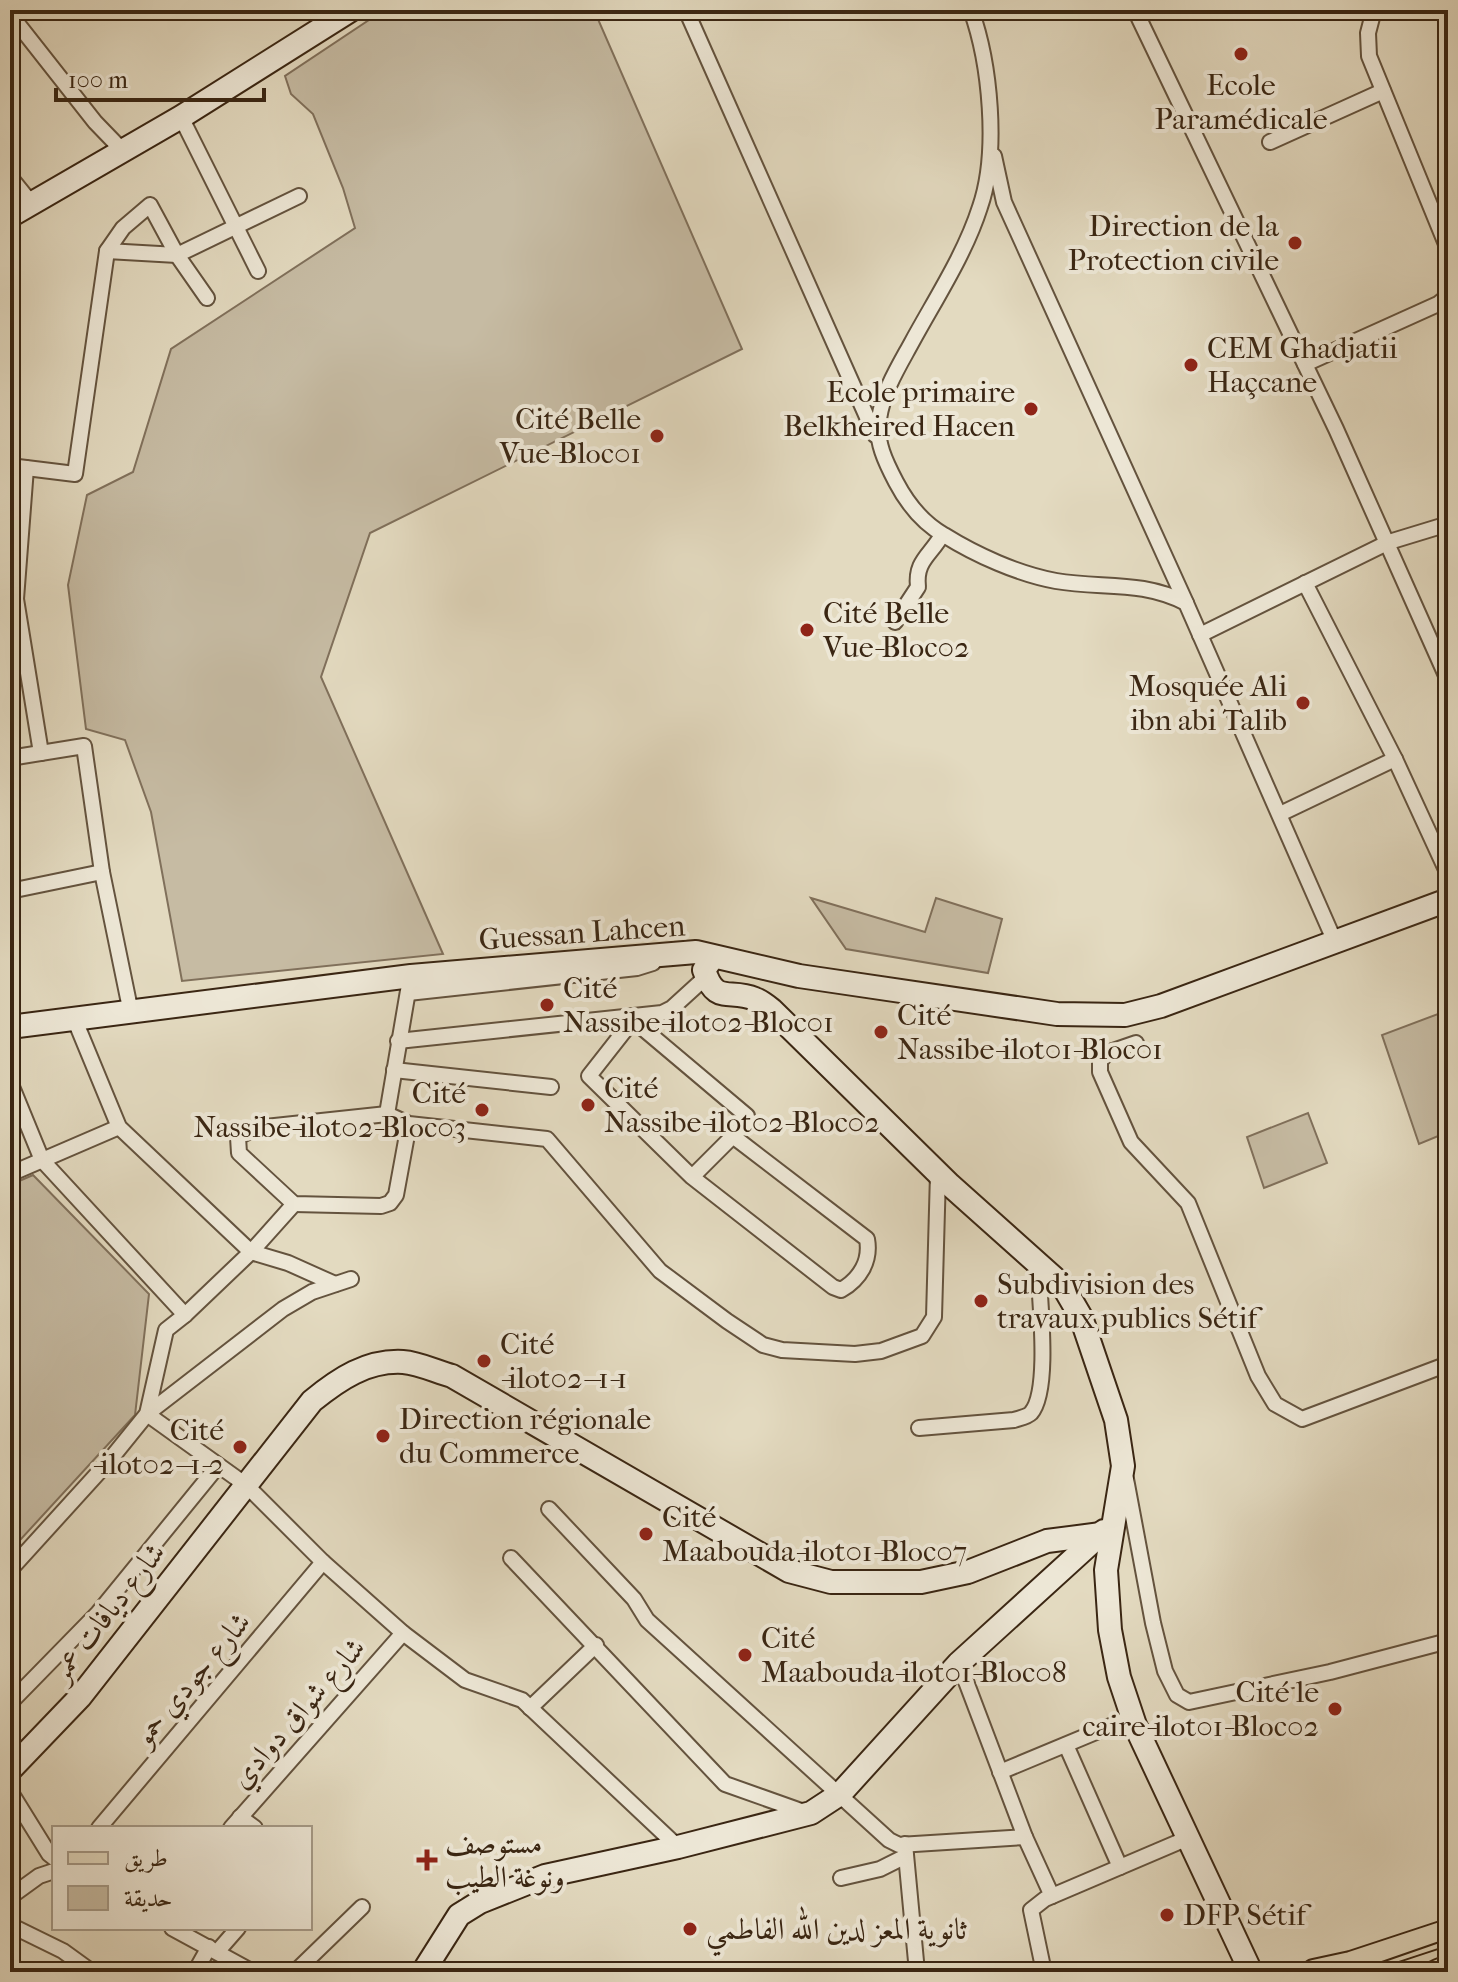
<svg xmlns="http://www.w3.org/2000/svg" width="1458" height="1982" viewBox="0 0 1458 1982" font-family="'IM FELL French Canon',Amiri,serif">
  <rect width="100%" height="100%" fill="#e3dac0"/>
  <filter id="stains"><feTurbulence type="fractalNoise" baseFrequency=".0025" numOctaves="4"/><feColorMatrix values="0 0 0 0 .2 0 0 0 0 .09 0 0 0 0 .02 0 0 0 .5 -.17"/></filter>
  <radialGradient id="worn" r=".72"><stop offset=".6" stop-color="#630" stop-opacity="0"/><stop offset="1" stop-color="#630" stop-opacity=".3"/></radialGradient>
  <!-- green -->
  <g fill="#c6bba3" stroke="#80705b" stroke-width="2">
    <path d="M 384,10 L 594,10 L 742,349 L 370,533 L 321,677 L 443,954 L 182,981 L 151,812 L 125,740 L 86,729 L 68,585 L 87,495 L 133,472 L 171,349 L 355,228 L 343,188 L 313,114 L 291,94 L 285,76 Z"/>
    <path d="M 811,898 L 925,932 L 936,898 L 1002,919 L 988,973 L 846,949 Z"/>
    <path d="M 1446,1011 L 1448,1018 L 1448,1132 L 1419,1144 L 1382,1035 Z"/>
    <path d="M 1308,1113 L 1327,1163 L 1264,1188 L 1247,1137 Z"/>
    <path d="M 33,1175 L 149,1294 L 135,1415 L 10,1551 L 10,1185 Z"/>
  </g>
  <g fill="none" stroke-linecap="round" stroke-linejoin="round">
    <!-- street casing -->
    <g stroke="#64533e" stroke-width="18">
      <g id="street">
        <path d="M 686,10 L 875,435"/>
        <path d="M 971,10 C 990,63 999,152 980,207 C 965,254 936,298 912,342 C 899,366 883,391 879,419 C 875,441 886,463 896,482 C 907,503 923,523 944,535 C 976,555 1018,574 1056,581 C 1102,589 1141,580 1186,603 L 1335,942"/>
        <path d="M 1135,10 L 1336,429 L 1448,680"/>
        <path d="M 1374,10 L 1368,33 L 1369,56 L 1448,249"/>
        <path d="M 10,14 L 95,122 L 123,151"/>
        <path d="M 181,117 L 258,271"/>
        <path d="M 1270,142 L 1383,91"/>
        <path d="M 994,156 L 1004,202 L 1186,603"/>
        <path d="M 10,177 L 31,203"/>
        <path d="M 107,251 L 177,255 L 299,196"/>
        <path d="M 1305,364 L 1438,304 L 1448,296"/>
        <path d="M 10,466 L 75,474 L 107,251 L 123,228 L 150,205 L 177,255 L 207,298"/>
        <path d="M 26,468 L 16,599 L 41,753"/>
        <path d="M 1305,583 L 1395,759 L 1448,874"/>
        <path d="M 895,622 L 918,587 C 915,561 930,556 942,535"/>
        <path d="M 1200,635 L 1389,542 L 1448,524"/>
        <path d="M 10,758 L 84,746 L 102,872 L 131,1013"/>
        <path d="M 1280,814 L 1395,759"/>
        <path d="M 10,891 L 102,872"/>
        <path d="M 408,993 L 637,968 L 653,963"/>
        <path d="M 74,1018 L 119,1127 L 251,1252 L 185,1315"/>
        <path d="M 398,1041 L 662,1013 L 672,1008 L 706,977"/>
        <path d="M 1136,1043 L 1107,1053 L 1100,1061 L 1100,1072 L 1131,1142 L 1188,1203 L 1258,1376 L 1275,1404 L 1302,1419 L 1448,1364"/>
        <path d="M 394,1070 L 551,1087"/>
        <path d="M 10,1082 L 42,1160 L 185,1315 L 166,1330 L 147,1414 L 109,1461 L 10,1570"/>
        <path d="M 387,1114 L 409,985"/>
        <path d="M 409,1124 L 396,1195 L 390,1203 L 381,1206 L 294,1204 L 239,1153 L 238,1137 L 256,1128 L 387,1114 L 409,1124 L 547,1139 L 660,1271 L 727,1321 L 763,1345 L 782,1350 L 855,1354 L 881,1351 L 922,1336 L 934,1317 L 938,1174"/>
        <path d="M 10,1174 L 119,1127"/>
        <path d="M 692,1177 L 747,1122 L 747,1116 L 633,1020 L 589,1076 L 692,1177 L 833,1287 L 841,1290 C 860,1279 871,1261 867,1239 L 734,1137"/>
        <path d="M 294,1204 L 251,1252 L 288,1263 L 335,1284"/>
        <path d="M 351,1279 L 312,1292 L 283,1309 L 147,1414 L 246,1485 L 323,1562 L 403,1633 L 465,1680 L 522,1700 L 678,1847"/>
        <path d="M 919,1428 L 1014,1420 C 1020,1418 1027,1417 1031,1413 C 1051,1390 1039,1296 1038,1263"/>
        <path d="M 1126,1479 L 1153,1623 L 1165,1671 L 1177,1695 L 1189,1702 L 1330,1672 L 1448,1641"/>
        <path d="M 549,1509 L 634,1599 L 647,1620 L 889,1840 L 899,1845 L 1025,1837 L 959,1663"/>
        <path d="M 511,1558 L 725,1784 L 804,1812"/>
        <path d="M 10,1703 L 98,1613 L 217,1467"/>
        <path d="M 530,1708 L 596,1645"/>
        <path d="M 1066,1745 L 1120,1867"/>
        <path d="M 1000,1772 L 1132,1717"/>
        <path d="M 10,1791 L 49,1854 L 54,1858"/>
        <path d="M 240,1817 L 255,1828"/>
        <path d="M 99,1828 L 323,1562"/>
        <path d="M 231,1828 L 403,1633"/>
        <path d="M 1025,1837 L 1052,1896"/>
        <path d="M 905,1844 L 917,1972"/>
        <path d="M 841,1878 L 880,1869 L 906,1856"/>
        <path d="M 10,1897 L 39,1876 L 54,1871"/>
        <path d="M 10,1925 L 63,1951 L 92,1972"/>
        <path d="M 172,1928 L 253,1972"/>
        <path d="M 217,1952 L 238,1928"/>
        <path d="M 195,1972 L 209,1947"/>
        <path d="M 295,1972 L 362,1907"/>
        <path d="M 1044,1972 L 1031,1910 L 1045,1899 L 1188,1838"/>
      </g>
    </g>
    <!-- secondary casing -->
    <g stroke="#3a2613" stroke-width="26">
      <g id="secondary">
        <path d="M 10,216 L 181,117 L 351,10"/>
        <path d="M 713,957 L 704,970 C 716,1006 729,988 755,999 C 761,1001 767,1006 772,1010 L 950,1185 L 1063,1286 L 1081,1317 L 1116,1420 L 1123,1466 L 1106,1570 L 1110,1630 L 1119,1677 L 1135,1725 L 1251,1972"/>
        <path d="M 10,1027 L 411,976 L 696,952 L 799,976 L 1057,1014 L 1125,1015 L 1161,1006 L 1448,900"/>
        <path d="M 10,1770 L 80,1697 L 312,1401 C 339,1379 367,1360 403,1362 C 419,1363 437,1372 452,1376 L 789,1571 L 831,1582 L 921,1582 L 968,1572 L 1047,1541 L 1101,1534"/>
        <path d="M 423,1972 L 459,1915 L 480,1902 L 545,1876 L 678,1847 L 811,1813 L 840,1794 L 959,1663 L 1104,1531"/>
      </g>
    </g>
    <!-- primary casing -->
    <g stroke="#3a2613" stroke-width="28">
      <g id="primary">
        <path d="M 1314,1972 L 1351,1964 L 1448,1932"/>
        <path d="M 1438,1972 L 1448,1968"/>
      </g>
    </g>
    <!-- street -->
    <use href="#street" stroke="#ede7d6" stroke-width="14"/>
    <!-- secondary -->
    <use href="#secondary" stroke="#ede7d6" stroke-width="22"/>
    <!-- primary -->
    <use href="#primary" stroke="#e3dac0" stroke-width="24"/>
    <!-- tram -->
    <g stroke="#3a2613" stroke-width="2">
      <path d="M 1353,1972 L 1448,1939"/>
      <path d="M 1416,1972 L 1448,1957"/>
    </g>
  </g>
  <!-- markers -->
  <g fill="#8f2418" stroke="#ede7d6" stroke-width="3">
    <circle cx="1241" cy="54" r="8"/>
    <circle cx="1295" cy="243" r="8"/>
    <circle cx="1191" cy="365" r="8"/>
    <circle cx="1031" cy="409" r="8"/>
    <circle cx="657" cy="436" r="8"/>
    <circle cx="807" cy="630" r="8"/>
    <circle cx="1303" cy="703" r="8"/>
    <circle cx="547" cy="1005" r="8"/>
    <circle cx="881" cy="1032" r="8"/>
    <circle cx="588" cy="1105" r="8"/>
    <circle cx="482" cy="1110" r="8"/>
    <circle cx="981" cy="1301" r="8"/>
    <circle cx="484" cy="1361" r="8"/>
    <circle cx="383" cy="1436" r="8"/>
    <circle cx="240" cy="1447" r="8"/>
    <circle cx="646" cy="1534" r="8"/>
    <circle cx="745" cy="1655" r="8"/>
    <circle cx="1335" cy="1709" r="8"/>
    <path d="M423 1848h8v8h8v8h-8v8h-8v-8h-8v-8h8z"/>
    <circle cx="1167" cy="1915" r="8"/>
    <circle cx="690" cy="1929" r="8"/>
  </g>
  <g text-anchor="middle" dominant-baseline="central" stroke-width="8" stroke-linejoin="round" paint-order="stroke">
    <!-- poi labels -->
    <g font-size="30" fill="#3a2613" stroke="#ede7d6" text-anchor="start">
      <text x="1241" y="85" text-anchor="middle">Ecole<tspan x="1241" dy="34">Paramédicale</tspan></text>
      <text x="1279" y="226" text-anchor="end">Direction de la<tspan x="1279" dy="34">Protection civile</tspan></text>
      <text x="1207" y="348">CEM Ghadjatii<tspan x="1207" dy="34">Haçcane</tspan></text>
      <text x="1015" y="392" text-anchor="end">Ecole primaire<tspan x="1015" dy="34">Belkheired Hacen</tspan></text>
      <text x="641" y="419" text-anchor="end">Cité Belle<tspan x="641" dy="34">Vue-Bloc01</tspan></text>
      <text x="823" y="613">Cité Belle<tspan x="823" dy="34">Vue-Bloc02</tspan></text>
      <text x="1287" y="686" text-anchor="end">Mosquée Ali<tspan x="1287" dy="34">ibn abi Talib</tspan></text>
      <text x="563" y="988">Cité<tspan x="563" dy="34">Nassibe-ilot02-Bloc01</tspan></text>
      <text x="897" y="1015">Cité<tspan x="897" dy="34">Nassibe-ilot01-Bloc01</tspan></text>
      <text x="604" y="1088">Cité<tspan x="604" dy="34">Nassibe-ilot02-Bloc02</tspan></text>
      <text x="466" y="1093" text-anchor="end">Cité<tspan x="466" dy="34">Nassibe-ilot02-Bloc03</tspan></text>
      <text x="997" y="1284">Subdivision des<tspan x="997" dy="34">travaux publics Sétif</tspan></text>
      <text x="500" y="1344">Cité<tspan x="500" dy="34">-ilot02--1-1</tspan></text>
      <text x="399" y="1419">Direction régionale<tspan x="399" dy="34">du Commerce</tspan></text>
      <text x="224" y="1430" text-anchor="end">Cité<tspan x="224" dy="34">-ilot02--1-2</tspan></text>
      <text x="662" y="1517">Cité<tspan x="662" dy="34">Maabouda-ilot01-Bloc07</tspan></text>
      <text x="761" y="1638">Cité<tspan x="761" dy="34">Maabouda-ilot01-Bloc08</tspan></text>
      <text x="1319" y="1692" text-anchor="end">Cité le<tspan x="1319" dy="34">caire-ilot01-Bloc02</tspan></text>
      <text x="445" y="1843">مستوصف<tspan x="445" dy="34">ونوغة الطيب</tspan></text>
      <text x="1183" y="1915">DFP Sétif</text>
      <text x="706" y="1929">ثانوية المعز لدين الله الفاطمي</text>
    </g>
    <!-- street labels -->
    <g font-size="30" fill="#3a2613" stroke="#ede7d6">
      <text transform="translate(582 933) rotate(-4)">Guessan Lahcen</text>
      <text transform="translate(108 1612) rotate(-52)">شارع ديافات عمر</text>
      <text transform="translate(192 1679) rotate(-50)">شارع جودي حمو</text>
      <text transform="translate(298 1713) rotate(-49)">شارع شواق دوادي</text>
    </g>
  </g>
  <!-- margin -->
  <rect width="1458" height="1982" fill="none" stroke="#e3dac0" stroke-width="40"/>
  <rect x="12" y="12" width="1434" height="1958" fill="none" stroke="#3a2613" stroke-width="4"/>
  <rect x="20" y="20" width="1418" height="1942" fill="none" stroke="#3a2613" stroke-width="2"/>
  <!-- legend -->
  <rect x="52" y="1826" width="260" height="104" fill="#ede7d6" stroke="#a59a88" stroke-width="2"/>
  <rect x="68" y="1852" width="40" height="12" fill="#e3dac0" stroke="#a59a88" stroke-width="2"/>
  <text x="124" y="1866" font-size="24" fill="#3a2613">طريق</text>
  <rect x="68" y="1886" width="40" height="24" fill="#c6bba3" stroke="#a59a88" stroke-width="2"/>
  <text x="124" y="1906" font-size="24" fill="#3a2613">حديقة</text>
  <!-- scale -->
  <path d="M56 88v12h208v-12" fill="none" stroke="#3a2613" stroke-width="4"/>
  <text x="68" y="88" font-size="24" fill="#3a2613" stroke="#ede7d6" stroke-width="6" paint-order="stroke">100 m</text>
  <rect width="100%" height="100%" filter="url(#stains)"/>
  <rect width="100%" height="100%" fill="url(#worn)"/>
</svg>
